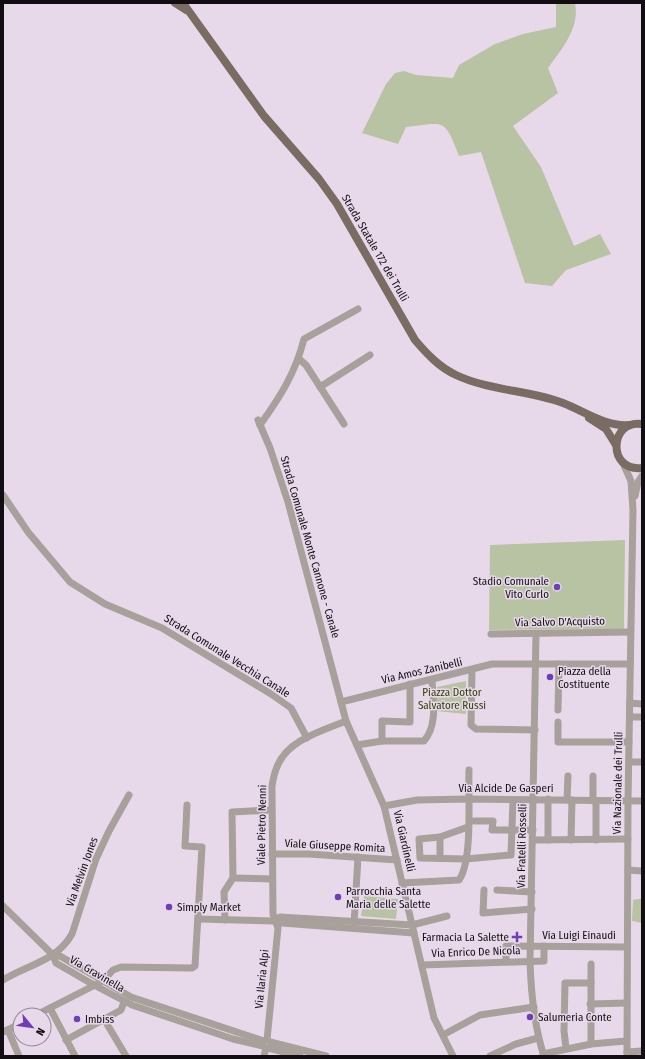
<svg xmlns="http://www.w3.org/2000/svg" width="645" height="1059" viewBox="0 0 645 1059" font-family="'Fira Sans Condensed',sans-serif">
  <rect width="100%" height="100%" fill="#e8d9ea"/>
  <!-- green -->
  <g fill="#b7c3a2">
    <path d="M 556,3 L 575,3 C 580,28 562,49 548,68 L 558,93 L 513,126 L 541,167 L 574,246 L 600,234 L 611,254 L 566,270 L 552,286 L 525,283 L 481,152 L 459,156 C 444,117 445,123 406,127 L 398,144 L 362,133 L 386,84 L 395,73 L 404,71 L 416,75 L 453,78 L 459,65 L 495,44 L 523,34 L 556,27 Z"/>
    <path d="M 625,540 L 624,629 L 489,630 L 490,545 Z"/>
    <path d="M 466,681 L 466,714 L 436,711 L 437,687 Z"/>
    <path d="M 364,896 L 398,899 L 396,919 L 361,916 Z"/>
    <path d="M 638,899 L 642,899 L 642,923 L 632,921 L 633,900 Z"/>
  </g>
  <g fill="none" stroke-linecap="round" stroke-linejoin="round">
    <!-- minor -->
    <g stroke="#a8a09a" stroke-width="7">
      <path d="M 299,359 L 306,365 L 344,424"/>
      <path d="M 320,387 L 370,355"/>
      <path d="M 258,420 L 270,448 L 288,502 L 346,721 L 384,806 L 434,1018 L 453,1056"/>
      <path d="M 260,425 C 280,397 295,374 304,339 L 358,309"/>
      <path d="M 623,463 L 631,481 L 633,510 L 628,801 L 627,1056"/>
      <path d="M 3,495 L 28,532 L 70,582 L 105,604 L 162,628 L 271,694 L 291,708 L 307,738"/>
      <path d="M 635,496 L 638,482 L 642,476"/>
      <path d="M 491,634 L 630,632"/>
      <path d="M 536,634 L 530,961 C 531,993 534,1026 544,1056"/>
      <path d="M 472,670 L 471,725 L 476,729 L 535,730"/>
      <path d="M 341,702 L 492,664 L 630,664"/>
      <path d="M 630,703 L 642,704"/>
      <path d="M 558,710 L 559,664"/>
      <path d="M 630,717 L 642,717"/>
      <path d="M 558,722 L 558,742 L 629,742"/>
      <path d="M 382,741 L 382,721 L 410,722 L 410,684"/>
      <path d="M 357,745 L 382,741 L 424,741 C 438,725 433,700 432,680"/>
      <path d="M 629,762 L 642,762"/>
      <path d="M 567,800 L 568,776"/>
      <path d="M 593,801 L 593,776"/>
      <path d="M 384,806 L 417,800 L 468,799 L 642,801"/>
      <path d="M 474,821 L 493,821 L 492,830 L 533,830"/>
      <path d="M 468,827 L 440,837 L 419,839 L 420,858 L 466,859 L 511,855 L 513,800"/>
      <path d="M 534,840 L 628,839"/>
      <path d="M 548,840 L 548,799"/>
      <path d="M 571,840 L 572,800"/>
      <path d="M 596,840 L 596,801"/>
      <path d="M 272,854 L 309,854 L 397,860"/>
      <path d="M 440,858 L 440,837"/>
      <path d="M 628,870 L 642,871"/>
      <path d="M 233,878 L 272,879"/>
      <path d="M 402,883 L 459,880 C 473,860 468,797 469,770"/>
      <path d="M 484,890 L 483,913 L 532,909"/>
      <path d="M 497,890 L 532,892"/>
      <path d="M 3,906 L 53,955"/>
      <path d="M 198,919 L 275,921 L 282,923 L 414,933"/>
      <path d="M 225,920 L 224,892 L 233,878 L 232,812 L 271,810"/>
      <path d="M 275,921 L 280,917 L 412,925 L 447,916"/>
      <path d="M 354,925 L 358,857"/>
      <path d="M 53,955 L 56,963 L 94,985 L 132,1005 L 233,1039 L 263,1046"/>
      <path d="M 53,955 L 60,956 L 131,997 L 264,1041"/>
      <path d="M 506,962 L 506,946 L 627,947"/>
      <path d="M 422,965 L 544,961 L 544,946"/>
      <path d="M 3,980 C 27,965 57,961 72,934 L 96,859 L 109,831 L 129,795"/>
      <path d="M 590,1004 L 626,1003"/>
      <path d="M 50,1008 L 75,1056"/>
      <path d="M 36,1015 L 103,981 L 113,970 L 121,967 L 192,968 L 195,966 L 202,847 L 185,846 L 187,805"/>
      <path d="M 104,1019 L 126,1056"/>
      <path d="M 8,1030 L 19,1056"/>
      <path d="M 3,1032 L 20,1024"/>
      <path d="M 443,1035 L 480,1015 L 534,1007"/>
      <path d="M 66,1040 L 121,1010 L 124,1002"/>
      <path d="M 267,1040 L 278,928 L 273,914 L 272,786 C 273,780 274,773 277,767 C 287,740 322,731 346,721"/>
      <path d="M 270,1042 L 326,1056"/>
      <path d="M 591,1044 L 591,964"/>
      <path d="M 268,1048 L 300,1056"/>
      <path d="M 566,1048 L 564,1031 L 565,983 L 591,983"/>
      <path d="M 627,1052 L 642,1051"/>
      <path d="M 543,1054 L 591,1044 L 626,1041"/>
      <path d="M 264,1056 L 266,1048"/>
      <path d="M 490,1056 L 516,1044 L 538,1038"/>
    </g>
    <!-- major -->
    <g stroke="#7a6c62" stroke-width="8">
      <path d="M 175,3 L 186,10"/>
      <path d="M 183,3 L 264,116 L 319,179 L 337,204 L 415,340 C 427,354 439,367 456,375 C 490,391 529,390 563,403 C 584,411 606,427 629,425"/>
      <path d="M 589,418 L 606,429 L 616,445"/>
      <path d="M 642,424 C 609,419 607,472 642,468"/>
    </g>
  </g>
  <!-- markers -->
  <g fill="#6f3db5" stroke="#e8d9ea" stroke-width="1.5">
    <circle cx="557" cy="587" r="4"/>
    <circle cx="550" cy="677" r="4"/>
    <circle cx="338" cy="897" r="4"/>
    <circle cx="169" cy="907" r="4"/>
    <path d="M515 931h4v4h4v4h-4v4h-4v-4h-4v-4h4z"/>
    <circle cx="530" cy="1017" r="4"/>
    <circle cx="77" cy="1019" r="4"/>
  </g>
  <g text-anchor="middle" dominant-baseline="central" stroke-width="3" stroke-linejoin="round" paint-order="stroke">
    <!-- street labels -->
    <g font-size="11" fill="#120d13" stroke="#e8d9ea">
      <text transform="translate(375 248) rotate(60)">Strada Statale 172 dei Trulli</text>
      <text transform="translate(310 547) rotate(74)">Strada Comunale Monte Cannone - Canale</text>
      <text transform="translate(560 622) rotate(-1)">Via Salvo D'Acquisto</text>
      <text transform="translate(227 656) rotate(32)">Strada Comunale Vecchia Canale</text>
      <text transform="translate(422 671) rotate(-13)">Via Amos Zanibelli</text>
      <text transform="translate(618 783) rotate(-89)">Via Nazionale dei Trulli</text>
      <text x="506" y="788">Via Alcide De Gasperi</text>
      <text transform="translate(262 825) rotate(-89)">Viale Pietro Nenni</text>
      <text transform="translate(404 841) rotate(77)">Via Giardinelli</text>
      <text transform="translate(335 846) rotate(3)">Viale Giuseppe Romita</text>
      <text transform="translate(522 846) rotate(-89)">Via Fratelli Rosselli</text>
      <text transform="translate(82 872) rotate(-70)">Via Melvin Jones</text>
      <text x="579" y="935">Via Luigi Einaudi</text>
      <text transform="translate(476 952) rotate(-2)">Via Enrico De Nicola</text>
      <text transform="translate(97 974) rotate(30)">Via Gravinella</text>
      <text transform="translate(262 979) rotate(-84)">Via Ilaria Alpi</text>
    </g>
    <!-- poi labels -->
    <g font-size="11" fill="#120d13" stroke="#e8d9ea" text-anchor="start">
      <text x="549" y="581" text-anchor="end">Stadio Comunale<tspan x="549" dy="13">Vito Curlo</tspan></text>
      <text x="558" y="671">Piazza della<tspan x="558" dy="13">Costituente</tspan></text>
      <text x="346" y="891">Parrocchia Santa<tspan x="346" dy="13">Maria delle Salette</tspan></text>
      <text x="177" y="907">Simply Market</text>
      <text x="509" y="937" text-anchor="end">Farmacia La Salette</text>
      <text x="538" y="1017">Salumeria Conte</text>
      <text x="85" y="1019">Imbiss</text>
    </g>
    <!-- park labels -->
    <g font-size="11" fill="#314006" stroke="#e8d9ea">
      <text x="452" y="692">Piazza Dottor<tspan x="452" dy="13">Salvatore Russi</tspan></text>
    </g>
  </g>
  <!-- border -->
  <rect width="645" height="1059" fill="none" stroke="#120d13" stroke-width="8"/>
  <!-- north arrow -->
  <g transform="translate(32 1027) rotate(119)"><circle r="19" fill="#e8d9ea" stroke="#928794"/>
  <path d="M0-3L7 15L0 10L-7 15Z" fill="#6f3db5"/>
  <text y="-6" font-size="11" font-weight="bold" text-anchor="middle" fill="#120d13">N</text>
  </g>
</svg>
